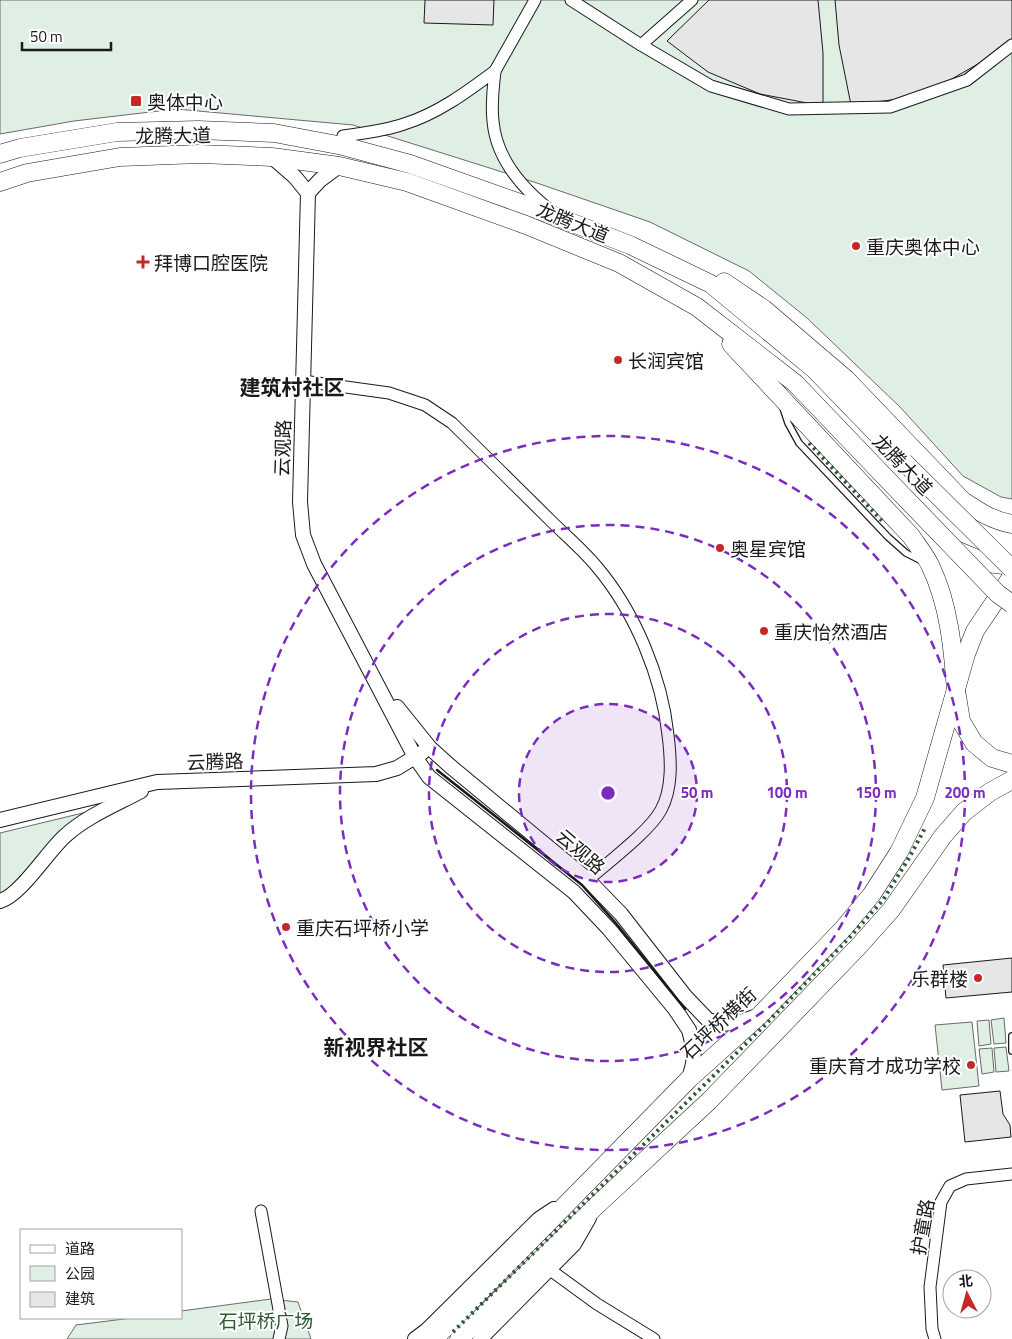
<svg xmlns="http://www.w3.org/2000/svg" width="1012" height="1339" viewBox="0 0 1012 1339" font-family="'Titillium Web','Noto Sans SC',sans-serif">
  <rect width="100%" height="100%" fill="#fff"/>
  <!-- green -->
  <g fill="#e0efe3" stroke="#6a6a6a">
    <path d="M 0,0 L 1012,0 L 1012,499 L 1001,497 L 963,476 L 900,407 L 807,318 L 749,271 L 650,222 L 534,182 L 353,125 L 176,109 L 74,121 L 0,134 Z"/>
    <path d="M 91,811 L 59,835 L 10,887 L 0,894 L 0,833 Z"/>
    <path d="M 1004,1018 L 1006,1043 L 994,1044 L 991,1020 Z"/>
    <path d="M 989,1020 L 991,1044 L 979,1046 L 977,1021 Z"/>
    <path d="M 972,1022 L 979,1086 L 942,1090 L 935,1025 Z"/>
    <path d="M 1006,1047 L 1009,1071 L 996,1072 L 994,1048 Z"/>
    <path d="M 992,1048 L 994,1072 L 982,1074 L 979,1049 Z"/>
    <path d="M 271,1299 L 298,1302 L 311,1339 L 67,1339 L 76,1325 L 132,1318 L 181,1318 L 181,1311 Z"/>
  </g>
  <!-- building -->
  <g fill="#e6e6e6" stroke="#1a1a1a">
    <path d="M 425,0 L 494,0 L 493,25 L 424,23 Z"/>
    <path d="M 709,0 L 818,0 L 823,53 L 823,106 L 760,94 L 708,72 L 667,41 Z"/>
    <path d="M 835,0 L 1012,0 L 1012,39 L 997,53 L 950,80 L 899,99 L 851,105 L 839,45 Z"/>
    <path d="M 1012,958 L 1012,992 L 946,998 L 943,965 Z"/>
    <path d="M 1000,1091 L 1003,1114 L 1010,1125 L 1011,1137 L 965,1142 L 960,1095 Z"/>
  </g>
  <g fill="none" stroke-linecap="round" stroke-linejoin="round">
    <!-- service casing -->
    <g stroke="#1a1a1a" stroke-width="8">
      <g id="service">
        <path d="M 783,408 L 788,423 L 799,443 L 888,537 L 906,553 L 920,560"/>
        <path d="M 1012,1036 L 1012,1051"/>
      </g>
    </g>
    <!-- minor casing -->
    <g stroke="#1a1a1a" stroke-width="13">
      <g id="minor">
        <path d="M 571,0 L 641,45 L 711,86 L 789,109 L 890,107 L 967,80 L 1012,45"/>
        <path d="M 641,45 L 692,0"/>
        <path d="M 495,71 L 535,0"/>
        <path d="M 343,136 C 364,133 384,131 404,124 C 437,114 467,92 495,71 C 493,88 491,105 493,121 C 496,158 522,188 550,210"/>
        <path d="M 303,381 L 389,393 L 425,405 L 452,423 C 484,455 517,487 549,519 C 565,535 583,550 597,567 C 635,612 662,677 668,735 C 671,759 673,788 661,810 C 650,831 607,863 588,880"/>
        <path d="M 261,1211 L 282,1326 L 279,1339"/>
        <path d="M 549,1269 L 597,1304 L 654,1339"/>
        <path d="M 935,1339 L 932,1329 L 930,1287 L 941,1202 L 950,1186 L 966,1179 L 1012,1174"/>
      </g>
    </g>
    <!-- tertiary casing -->
    <g stroke="#1a1a1a" stroke-width="16">
      <g id="tertiary">
        <path d="M 272,157 L 295,177 L 308,193 L 320,180 L 339,166"/>
        <path d="M 308,193 L 300,502 L 303,535 L 314,564 L 415,757 L 429,777 L 574,892 L 609,929 L 675,1009 L 689,1030 L 694,1050 L 693,1064 L 689,1079"/>
        <path d="M 397,707 L 430,748 L 450,766 L 588,880 L 621,914 L 685,996 L 708,1020 L 722,1024 L 740,1022 L 754,1017"/>
        <path d="M 0,820 L 157,782 L 376,774 L 397,768 L 423,752"/>
        <path d="M 0,901 C 21,895 47,852 65,836 C 85,817 117,804 141,791"/>
        <path d="M 415,1339 L 427,1330 L 539,1219 L 554,1209"/>
        <path d="M 480,1339 L 574,1244 L 589,1218"/>
      </g>
    </g>
    <!-- primary casing -->
    <g stroke="#1a1a1a" stroke-width="19">
      <g id="primary">
        <path d="M 957,696 L 961,721 L 974,743 L 992,758 L 1012,764"/>
        <path d="M 434,1339 L 689,1079 L 760,1015 L 843,929 L 872,894 L 899,852 L 925,798 L 966,654 L 975,631 L 1012,576"/>
        <path d="M 459,1339 L 596,1206 L 709,1101 L 858,947 L 891,910 L 943,836 L 964,812 L 990,792 L 1012,780"/>
      </g>
    </g>
    <!-- trunk casing -->
    <g stroke="#1a1a1a" stroke-width="19">
      <g id="trunk">
        <path d="M 0,154 L 20,148 L 117,132 L 198,130 L 274,133 L 343,146 L 410,164 L 531,207 L 630,245 L 711,284 L 814,369 L 904,462"/>
        <path d="M 0,182 L 27,173 L 120,157 L 200,154 L 272,157 L 339,166 L 407,182 L 526,225 L 619,263 L 697,307 L 795,383 L 884,476"/>
        <path d="M 724,282 L 764,309 L 846,379 L 963,501 C 978,511 993,521 1012,524"/>
        <path d="M 731,344 L 911,536 C 917,545 925,555 930,565 C 949,604 953,648 956,691"/>
        <path d="M 956,550 L 987,563 L 1012,566"/>
      </g>
    </g>
    <!-- service -->
    <use href="#service" stroke="#fff" stroke-width="5.5"/>
    <!-- minor -->
    <use href="#minor" stroke="#fff" stroke-width="11"/>
    <!-- tertiary -->
    <use href="#tertiary" stroke="#fff" stroke-width="14"/>
    <!-- primary -->
    <use href="#primary" stroke="#fff" stroke-width="18"/>
    <!-- trunk -->
    <use href="#trunk" stroke="#fff" stroke-width="18"/>
    <!-- trunk-bridge casing -->
    <g stroke="#1a1a1a" stroke-width="19" stroke-linecap="butt">
      <g id="trunk-bridge">
        <path d="M 904,462 L 1012,569"/>
        <path d="M 884,476 L 998,594 L 1012,604"/>
      </g>
    </g>
    <!-- trunk-bridge -->
    <use href="#trunk-bridge" stroke="#fff" stroke-width="18"/>
    <!-- hedge -->
    <g stroke="#2b5a34" stroke-width="4" stroke-dasharray="2.5 4" stroke-linecap="butt">
      <path d="M 809,443 L 884,523"/>
      <path d="M 453,1332 L 765,1025 L 849,938 L 883,900 L 909,858 L 926,826"/>
    </g>
    <!-- wall -->
    <path stroke="#1a1a1a" stroke-width="2.5" d="M 437,770 L 582,885 L 614,921 L 685,1009"/>
  </g>
  <!-- distance rings -->
  <circle cx="608" cy="793" r="89" fill="#7b2cbf" fill-opacity=".12"/>
  <g fill="none" stroke="#7b2cbf" stroke-width="2.5" stroke-dasharray="9 6">
    <circle cx="608" cy="793" r="89"/>
    <circle cx="608" cy="793" r="179"/>
    <circle cx="608" cy="793" r="268"/>
    <circle cx="608" cy="793" r="357"/>
  </g>
  <!-- markers -->
  <g fill="#c62828" stroke="#fff" stroke-width="2">
    <rect x="130" y="95" width="12" height="12" rx="2.5"/>
    <circle cx="856" cy="246" r="5"/>
    <path d="M140.5 254.5h5v5h5v5h-5v5h-5v-5h-5v-5h5z"/>
    <circle cx="618" cy="360" r="5"/>
    <circle cx="720" cy="548" r="5"/>
    <circle cx="764" cy="631" r="5"/>
    <circle cx="286" cy="927" r="5"/>
    <circle cx="978" cy="978" r="5"/>
    <circle cx="971" cy="1065" r="5"/>
  </g>
  <g text-anchor="middle" dominant-baseline="central" stroke-width="4" stroke-linejoin="round" paint-order="stroke">
    <!-- poi labels -->
    <g font-size="19" fill="#1a1a1a" stroke="#fff" text-anchor="start">
      <text x="147" y="101">奥体中心</text>
      <text x="866" y="246">重庆奥体中心</text>
      <text x="154" y="262">拜博口腔医院</text>
      <text x="628" y="360">长润宾馆</text>
      <text x="730" y="548">奥星宾馆</text>
      <text x="774" y="631">重庆怡然酒店</text>
      <text x="296" y="927">重庆石坪桥小学</text>
      <text x="968" y="978" text-anchor="end">乐群楼</text>
      <text x="961" y="1065" text-anchor="end">重庆育才成功学校</text>
    </g>
    <!-- street labels -->
    <g font-size="19" fill="#1a1a1a" stroke="#fff">
      <text transform="translate(173 135) rotate(-1)">龙腾大道</text>
      <text transform="translate(573 222) rotate(22)">龙腾大道</text>
      <text transform="translate(282 448) rotate(-88)">云观路</text>
      <text transform="translate(903 464) rotate(46)">龙腾大道</text>
      <text transform="translate(215 761) rotate(-2)">云腾路</text>
      <text transform="translate(581 851) rotate(41)">云观路</text>
      <text transform="translate(718 1023) rotate(-43)">石坪桥横街</text>
      <text transform="translate(922 1227) rotate(-80)">护童路</text>
    </g>
    <!-- park labels -->
    <g font-size="19" fill="#2b5a34" stroke="#fff">
      <text x="266" y="1320">石坪桥广场</text>
    </g>
    <!-- quarter labels -->
    <g font-size="21" font-weight="bold" fill="#1a1a1a" stroke="#fff">
      <text x="292" y="387">建筑村社区</text>
      <text x="376" y="1047">新视界社区</text>
    </g>
  </g>
  <circle cx="608" cy="793" r="8" fill="#7b2cbf" stroke="#fff" stroke-width="2.5"/>
  <g font-size="15" text-anchor="middle" font-weight="bold" fill="#7b2cbf" stroke="#fff" stroke-width="4" stroke-linejoin="round" paint-order="stroke">
    <text x="697" y="798">50 m</text>
    <text x="787" y="798">100 m</text>
    <text x="876" y="798">150 m</text>
    <text x="965" y="798">200 m</text>
  </g>
  <!-- legend -->
  <rect x="20" y="1229" width="162" height="90" fill="#ffffff" stroke="#a3a3a3"/>
  <rect x="30" y="1245" width="25" height="8" fill="#ffffff" stroke="#a3a3a3"/>
  <text x="65" y="1254" font-size="15" fill="#1a1a1a">道路</text>
  <rect x="30" y="1266" width="25" height="15" fill="#e0efe3" stroke="#a3a3a3"/>
  <text x="65" y="1279" font-size="15" fill="#1a1a1a">公园</text>
  <rect x="30" y="1292" width="25" height="15" fill="#e6e6e6" stroke="#a3a3a3"/>
  <text x="65" y="1304" font-size="15" fill="#1a1a1a">建筑</text>
  <!-- north arrow -->
  <g transform="translate(967 1294) rotate(354)"><circle r="24" fill="#ffffff" stroke="#a3a3a3"/>
  <path d="M0-4L9 19L0 12L-9 19Z" fill="#c62828"/>
  <text y="-8" font-size="14" font-weight="bold" text-anchor="middle" fill="#1a1a1a">北</text>
  </g>
  <!-- scale -->
  <path d="M22 42v8h89v-8" fill="none" stroke="#1a1a1a" stroke-width="2.5"/>
  <text x="30" y="42" font-size="15" fill="#1a1a1a" stroke="#ffffff" stroke-width="4" paint-order="stroke">50 m</text>
</svg>
